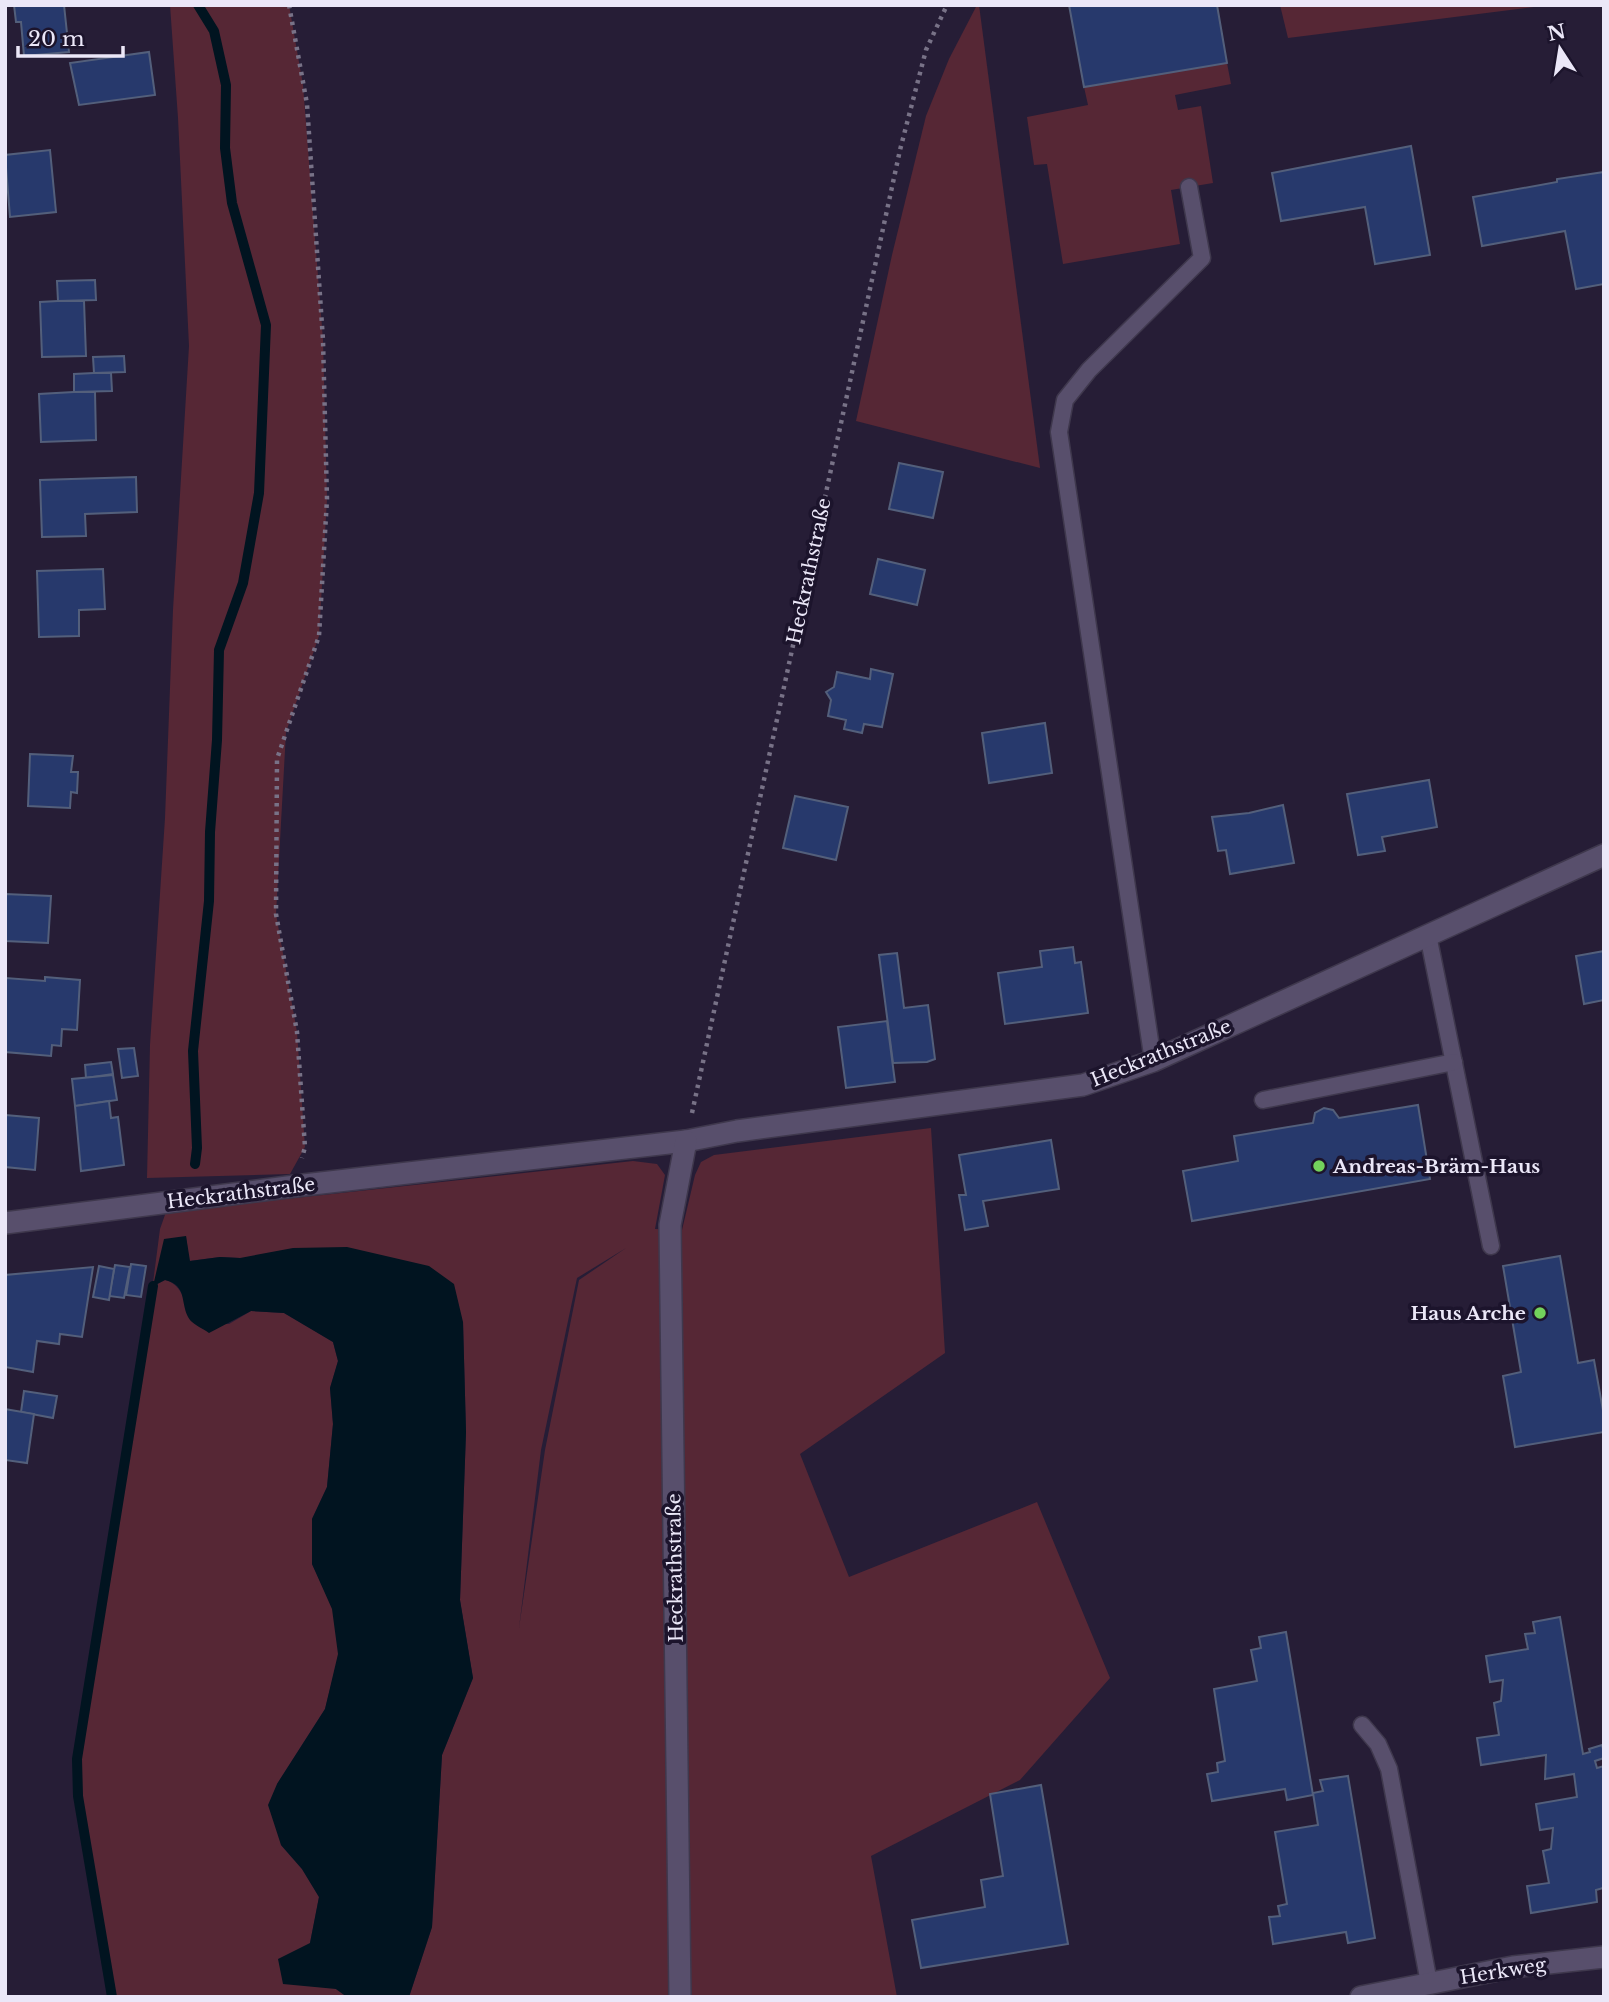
<svg xmlns="http://www.w3.org/2000/svg" width="1609" height="2002" viewBox="0 0 1609 2002" font-family="'Libre Baskerville',serif">
  <rect width="100%" height="100%" fill="#261d36"/>
  <!-- green -->
  <g fill="#562735" fill-rule="evenodd">
    <path d="M 170,5 L 289,5 L 303,85 L 323,340 L 327,499 L 319,636 L 286,732 L 276,914 L 297,1032 L 305,1147 L 290,1174 L 147,1178 L 150,1045 L 165,818 L 173,610 L 189,346 L 178,118 Z"/>
    <path d="M 977,5 L 979,5 L 1040,468 L 856,421 L 892,255 L 926,116 L 949,59 Z"/>
    <path d="M 1280,5 L 1550,5 L 1288,38 Z"/>
    <path d="M 1227,63 L 1231,84 L 1175,95 L 1178,110 L 1201,106 L 1213,183 L 1171,190 L 1180,244 L 1063,264 L 1047,164 L 1034,165 L 1027,117 L 1088,105 L 1084,87 Z"/>
    <path d="M 931,1128 L 945,1353 L 800,1454 L 849,1577 L 1037,1502 L 1110,1678 L 1020,1780 L 871,1856 L 897,1997 L 409,1997 L 432,1927 L 442,1755 L 473,1678 L 460,1600 L 466,1432 L 463,1322 L 240,1258 L 220,1257 L 189,1261 L 186,1236 L 154,1286 L 165,1280 C 184,1285 185,1305 191,1321 L 229,1324 L 251,1311 L 284,1313 L 333,1342 L 338,1361 L 330,1388 L 333,1424 L 327,1487 L 312,1519 L 312,1564 L 333,1609 L 339,1654 L 325,1709 L 277,1784 L 281,1845 L 302,1869 L 319,1897 L 310,1943 L 336,1989 L 347,1997 L 114,1997 L 74,1800 L 74,1758 L 136,1414 L 160,1229 L 166,1212 L 633,1161 L 657,1164 L 665,1175 L 655,1229 L 682,1230 L 695,1175 L 701,1162 L 714,1155 ZM 626,1248 L 579,1280 L 545,1450 L 519,1628 L 541,1450 L 577,1278 Z"/>
  </g>
  <!-- water -->
  <path fill="#011420" d="M 186,1236 L 190,1261 L 220,1257 L 240,1258 L 293,1248 L 347,1247 L 429,1266 L 454,1284 L 463,1322 L 466,1432 L 460,1600 L 473,1678 L 442,1755 L 432,1927 L 409,1997 L 347,1997 L 336,1989 L 283,1984 L 278,1959 L 310,1943 L 319,1897 L 302,1869 L 281,1845 L 268,1805 L 277,1784 L 325,1709 L 338,1654 L 332,1609 L 312,1564 L 312,1519 L 327,1487 L 333,1424 L 330,1388 L 338,1361 L 333,1342 L 284,1313 L 251,1311 L 209,1333 C 204,1329 194,1325 190,1320 C 179,1304 189,1286 165,1280 L 153,1286 L 164,1239 Z"/>
  <g fill="none" stroke-linecap="round" stroke-linejoin="round">
    <!-- stream -->
    <g stroke="#011420" stroke-width="10">
      <path d="M 195,1164 L 197,1148 L 193,1051 L 209,901 L 210,832 L 217,740 L 219,650 L 243,583 L 259,493 L 266,325 L 232,203 L 225,148 L 226,85 L 214,31 L 198,5"/>
      <path d="M 112,1997 L 78,1796 L 77,1759 L 153,1286"/>
    </g>
  </g>
  <!-- building -->
  <g fill="#27396c" stroke="#535f7b" stroke-width="2">
    <path d="M 14,5 L 64,5 L 69,52 L 24,56 L 21,22 L 16,22 Z"/>
    <path d="M 1069,5 L 1217,5 L 1227,63 L 1084,87 Z"/>
    <path d="M 149,52 L 155,95 L 79,105 L 70,63 Z"/>
    <path d="M 1411,146 L 1430,255 L 1375,264 L 1365,207 L 1281,221 L 1272,173 Z"/>
    <path d="M 50,150 L 56,212 L 10,217 L 5,155 Z"/>
    <path d="M 1604,172 L 1604,284 L 1576,289 L 1565,231 L 1482,246 L 1473,197 L 1557,182 L 1557,179 Z"/>
    <path d="M 95,280 L 96,300 L 58,301 L 57,281 Z"/>
    <path d="M 58,301 L 84,301 L 86,356 L 42,357 L 40,302 Z"/>
    <path d="M 124,356 L 125,372 L 94,373 L 93,357 Z"/>
    <path d="M 94,373 L 111,373 L 112,391 L 74,392 L 74,374 Z"/>
    <path d="M 74,392 L 95,392 L 96,440 L 41,442 L 39,394 Z"/>
    <path d="M 899,463 L 943,472 L 933,518 L 889,509 Z"/>
    <path d="M 136,477 L 137,512 L 85,514 L 86,536 L 42,537 L 40,480 Z"/>
    <path d="M 878,559 L 925,570 L 917,605 L 870,594 Z"/>
    <path d="M 103,569 L 105,609 L 79,610 L 79,636 L 39,637 L 37,571 Z"/>
    <path d="M 871,669 L 893,674 L 882,727 L 864,724 L 862,733 L 844,729 L 846,720 L 828,716 L 831,700 L 826,692 L 834,687 L 837,672 L 870,679 Z"/>
    <path d="M 1045,723 L 1052,773 L 989,783 L 982,733 Z"/>
    <path d="M 30,754 L 73,756 L 71,772 L 78,772 L 77,793 L 71,792 L 70,808 L 28,806 Z"/>
    <path d="M 1429,780 L 1437,827 L 1382,837 L 1385,851 L 1358,855 L 1347,794 Z"/>
    <path d="M 795,796 L 848,807 L 836,860 L 783,848 Z"/>
    <path d="M 1283,805 L 1294,863 L 1230,874 L 1226,850 L 1218,851 L 1212,817 L 1249,813 Z"/>
    <path d="M 5,894 L 51,896 L 48,943 L 5,941 Z"/>
    <path d="M 1073,947 L 1075,963 L 1081,962 L 1088,1013 L 1005,1024 L 998,973 L 1042,967 L 1040,951 Z"/>
    <path d="M 1604,951 L 1604,1000 L 1584,1004 L 1576,956 Z"/>
    <path d="M 897,953 L 904,1008 L 928,1005 L 935,1059 L 927,1062 L 893,1063 L 879,955 Z"/>
    <path d="M 45,977 L 80,980 L 77,1030 L 62,1029 L 61,1046 L 52,1045 L 51,1056 L 5,1052 L 6,978 L 45,981 Z"/>
    <path d="M 887,1021 L 895,1082 L 846,1088 L 838,1027 Z"/>
    <path d="M 134,1048 L 138,1076 L 122,1078 L 118,1049 Z"/>
    <path d="M 111,1062 L 113,1074 L 86,1078 L 85,1065 Z"/>
    <path d="M 113,1075 L 117,1100 L 75,1106 L 72,1079 Z"/>
    <path d="M 109,1101 L 111,1118 L 118,1117 L 124,1165 L 81,1171 L 75,1106 Z"/>
    <path d="M 1418,1105 L 1430,1179 L 1192,1221 L 1183,1171 L 1238,1161 L 1234,1136 L 1313,1123 L 1315,1113 L 1324,1108 L 1333,1110 L 1339,1118 Z"/>
    <path d="M 5,1115 L 39,1118 L 35,1170 L 5,1167 Z"/>
    <path d="M 1051,1140 L 1059,1189 L 983,1201 L 988,1226 L 965,1230 L 959,1195 L 966,1195 L 959,1155 Z"/>
    <path d="M 1560,1256 L 1578,1363 L 1594,1360 L 1604,1416 L 1604,1432 L 1515,1447 L 1503,1376 L 1521,1372 L 1503,1266 Z"/>
    <path d="M 131,1264 L 146,1266 L 141,1297 L 126,1295 Z"/>
    <path d="M 115,1265 L 130,1267 L 124,1298 L 109,1296 Z"/>
    <path d="M 99,1266 L 114,1269 L 109,1300 L 93,1297 Z"/>
    <path d="M 93,1267 L 82,1337 L 60,1334 L 59,1344 L 37,1341 L 33,1372 L 5,1367 L 5,1275 Z"/>
    <path d="M 24,1391 L 57,1396 L 53,1418 L 21,1412 Z"/>
    <path d="M 5,1409 L 34,1414 L 27,1463 L 5,1460 Z"/>
    <path d="M 1560,1617 L 1583,1754 L 1590,1752 L 1589,1749 L 1602,1745 L 1604,1752 L 1604,1758 L 1595,1761 L 1597,1768 L 1604,1766 L 1604,1890 L 1603,1888 L 1596,1890 L 1597,1902 L 1531,1913 L 1527,1886 L 1549,1883 L 1543,1851 L 1551,1849 L 1553,1828 L 1540,1830 L 1536,1804 L 1577,1797 L 1574,1774 L 1545,1779 L 1546,1755 L 1481,1765 L 1477,1738 L 1499,1735 L 1494,1703 L 1501,1701 L 1503,1680 L 1490,1682 L 1486,1656 L 1528,1649 L 1525,1634 L 1535,1633 L 1533,1622 Z"/>
    <path d="M 1286,1632 L 1313,1795 L 1287,1800 L 1285,1789 L 1212,1801 L 1207,1774 L 1218,1772 L 1217,1763 L 1225,1761 L 1214,1689 L 1257,1681 L 1251,1650 L 1261,1648 L 1259,1637 Z"/>
    <path d="M 1348,1776 L 1375,1938 L 1348,1943 L 1346,1932 L 1273,1944 L 1269,1917 L 1280,1916 L 1278,1906 L 1287,1904 L 1275,1832 L 1318,1825 L 1313,1793 L 1323,1791 L 1320,1780 Z"/>
    <path d="M 1041,1785 L 1068,1944 L 921,1968 L 912,1920 L 985,1907 L 981,1880 L 1003,1876 L 990,1794 Z"/>
  </g>
  <g fill="none" stroke-linecap="round" stroke-linejoin="round">
    <!-- lane casing -->
    <g stroke="#3f384d" stroke-width="19">
      <g id="lane">
        <path d="M 1428,935 L 1491,1246"/>
        <path d="M 1153,1061 L 1059,432 L 1065,400 L 1089,370 L 1202,258 L 1189,187"/>
        <path d="M 1263,1100 L 1454,1062"/>
        <path d="M 1362,1725 L 1378,1744 L 1389,1769 L 1429,1983"/>
      </g>
    </g>
    <!-- street casing -->
    <g stroke="#3f384d" stroke-width="24">
      <g id="street">
        <path d="M 5,1223 L 295,1186 L 686,1141 L 737,1131 L 1083,1085 L 1153,1061 L 1604,855"/>
        <path d="M 680,1997 L 670,1225 L 686,1141"/>
        <path d="M 1361,1997 L 1513,1967 L 1604,1957"/>
      </g>
    </g>
    <!-- path -->
    <g stroke="#787287" stroke-width="4.5" stroke-dasharray="3.5 5" stroke-linecap="butt">
      <path d="M 289,5 L 307,104 L 323,340 L 327,499 L 319,636 L 277,759 L 276,914 L 297,1032 L 305,1147 L 302,1158"/>
      <path d="M 692,1113 L 900,150 L 926,50 L 947,5"/>
    </g>
    <!-- lane -->
    <use href="#lane" stroke="#584f6c" stroke-width="16"/>
    <!-- street -->
    <use href="#street" stroke="#584f6c" stroke-width="21"/>
  </g>
  <!-- markers -->
  <g fill="#73d25c" stroke="#1c142c" stroke-width="2.5">
    <circle cx="1319" cy="1166" r="7"/>
    <circle cx="1540" cy="1313" r="7"/>
  </g>
  <g text-anchor="middle" dominant-baseline="central" stroke-width="7" stroke-linejoin="round" paint-order="stroke">
    <!-- street labels -->
    <g font-size="19" fill="#ebe7f8" stroke="#1c142c">
      <text transform="translate(809 571) rotate(-78)">Heckrathstraße</text>
      <text transform="translate(1161 1053) rotate(-22)">Heckrathstraße</text>
      <text transform="translate(241 1193) rotate(-7)">Heckrathstraße</text>
      <text transform="translate(675 1568) rotate(-91)">Heckrathstraße</text>
      <text transform="translate(1503 1971) rotate(-9)">Herkweg</text>
    </g>
    <!-- poi labels -->
    <g font-size="19" font-weight="bold" fill="#ebe7f8" stroke="#1c142c" text-anchor="start">
      <text x="1333" y="1166">Andreas-Bräm-Haus</text>
      <text x="1526" y="1313" text-anchor="end">Haus Arche</text>
    </g>
  </g>
  <!-- border -->
  <rect width="1609" height="2002" fill="none" stroke="#ebe7f8" stroke-width="14"/>
  <!-- north arrow -->
  <g transform="translate(1560 49) rotate(348)" stroke="#1c142c" stroke-width="5" paint-order="stroke">
  <path d="M0-5L12 26L0 18L-12 26Z" fill="#ebe7f8"/>
  <text y="-10" font-size="19" font-weight="bold" text-anchor="middle" fill="#ebe7f8">N</text>
  </g>
  <!-- scale -->
  <path d="M18 46v10h105v-10" fill="none" stroke="#ebe7f8" stroke-width="3.5"/>
  <text x="28" y="46" font-size="21" fill="#ebe7f8" stroke="#1c142c" stroke-width="5" paint-order="stroke">20 m</text>
</svg>
